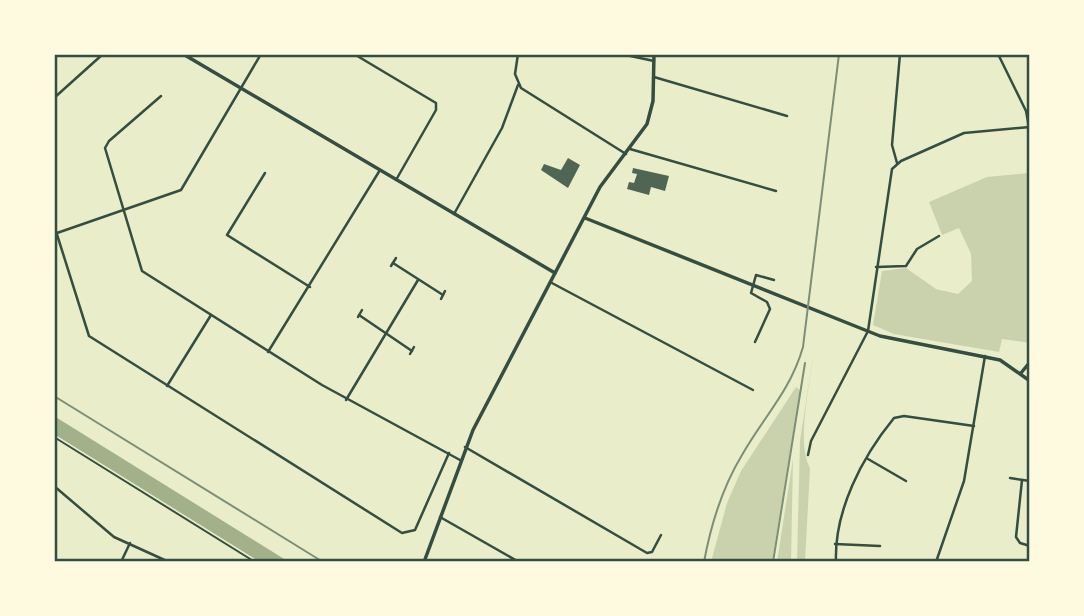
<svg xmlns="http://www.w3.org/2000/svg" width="1084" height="616" viewBox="0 0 1084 616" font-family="Arial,sans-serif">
  <rect width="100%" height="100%" fill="#e9edc9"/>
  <!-- green -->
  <g fill="#cad2ad">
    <path d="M 1030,173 L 1030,343 L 1002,339 L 999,352 L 894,334 L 873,325 L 882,271 L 906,268 L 936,289 L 958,294 L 972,281 L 971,254 L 959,228 L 942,235 L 929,202 L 987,177 Z"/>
    <path d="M 813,356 C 810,385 796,443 810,468 L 805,562 L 797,562 L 800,441 Z"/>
    <path d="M 796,387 L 800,390 L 772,562 L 711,562 L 727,503 L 741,471 Z"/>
    <path d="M 793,459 L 791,562 L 777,562 Z"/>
  </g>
  <!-- water -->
  <path fill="#a3b18a" d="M 54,416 L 289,562 L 260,562 L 54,434 Z"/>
  <!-- building -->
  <g fill="#4f6655">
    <path d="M 568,158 L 580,165 L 568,188 L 541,170 L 544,164 L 561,170 Z"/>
    <path d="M 633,168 L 669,176 L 665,191 L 651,187 L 649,195 L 627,189 L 629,182 L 634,183 L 637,174 L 632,173 Z"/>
  </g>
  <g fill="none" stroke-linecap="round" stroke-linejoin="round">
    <!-- path -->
    <path stroke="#344e41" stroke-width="2" d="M 54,437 L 255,562"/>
    <!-- minor -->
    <g stroke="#344e41" stroke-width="2.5">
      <path d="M 354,54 L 436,103 L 436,110 L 396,180"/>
      <path d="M 518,54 L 515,74 L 521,88 L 626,154"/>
      <path d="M 621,54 L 654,61"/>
      <path d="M 998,54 L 1026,111 L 1029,127"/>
      <path d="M 654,77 L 787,116"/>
      <path d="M 161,96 L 109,141 L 105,148 L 142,271 L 322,385 L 460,460"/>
      <path d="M 54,98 L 103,54"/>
      <path d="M 630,149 L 776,191"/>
      <path d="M 897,163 L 892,145 L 900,54"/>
      <path d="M 265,173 L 227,235 L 310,287"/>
      <path d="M 454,214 L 502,128 L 518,85"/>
      <path d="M 54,225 L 89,336 L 402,533 L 415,530 L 449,453"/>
      <path d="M 57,233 L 181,190 L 261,54"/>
      <path d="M 393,263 L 443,295"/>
      <path d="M 391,266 L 396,258"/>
      <path d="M 876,267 L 906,266 L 917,249 L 939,236"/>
      <path d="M 550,282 L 753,390"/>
      <path d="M 441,299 L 445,291"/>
      <path d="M 359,315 L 412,351"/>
      <path d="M 358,317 L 362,310"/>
      <path d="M 755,342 L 770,309 L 767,302 L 751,293 L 756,275 L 774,280"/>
      <path d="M 268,352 L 380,170"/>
      <path d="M 410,354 L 414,347"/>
      <path d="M 167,386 L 211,315"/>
      <path d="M 346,400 L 418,280"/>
      <path d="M 465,447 L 647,553 L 652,552 L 661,535"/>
      <path d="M 808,455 L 811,441 L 868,331 L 892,169 L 901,161 L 964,133 L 1030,127"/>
      <path d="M 868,459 L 906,481"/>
      <path d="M 1010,478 L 1030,481"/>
      <path d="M 1022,480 L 1016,537 L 1020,543 L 1030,546"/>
      <path d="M 54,486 L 114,537 L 169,562"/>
      <path d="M 440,517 L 519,562"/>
      <path d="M 835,544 L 880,546"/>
      <path d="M 121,562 L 130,543"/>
      <path d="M 836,562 C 834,511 862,457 894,418 L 904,416 L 974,426"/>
      <path d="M 936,562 L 964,481 L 985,356"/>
    </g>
    <!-- tertiary -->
    <g stroke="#344e41" stroke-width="3.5">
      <path d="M 183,54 L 555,273"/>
      <path d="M 585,218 L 880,336 L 1000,360 L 1030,381"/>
      <path d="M 1021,373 L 1030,362"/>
    </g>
    <!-- secondary -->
    <path stroke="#344e41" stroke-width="3.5" d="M 424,562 L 473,430 L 600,187 L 647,124 L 653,101 L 654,54"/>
    <!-- tram -->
    <path stroke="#7c8e77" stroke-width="2" d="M 54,396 L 323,562"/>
    <!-- rail -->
    <g stroke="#7c8e77" stroke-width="2">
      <path d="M 704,562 C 711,524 722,488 742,455 C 764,416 790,392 803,347 L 839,54"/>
      <path d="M 773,562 L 805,363"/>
    </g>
  </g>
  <!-- border -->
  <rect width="1084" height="616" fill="none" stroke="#fefae0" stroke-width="112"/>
  <rect x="56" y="56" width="972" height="504" fill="none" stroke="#344e41" stroke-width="2.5"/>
</svg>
